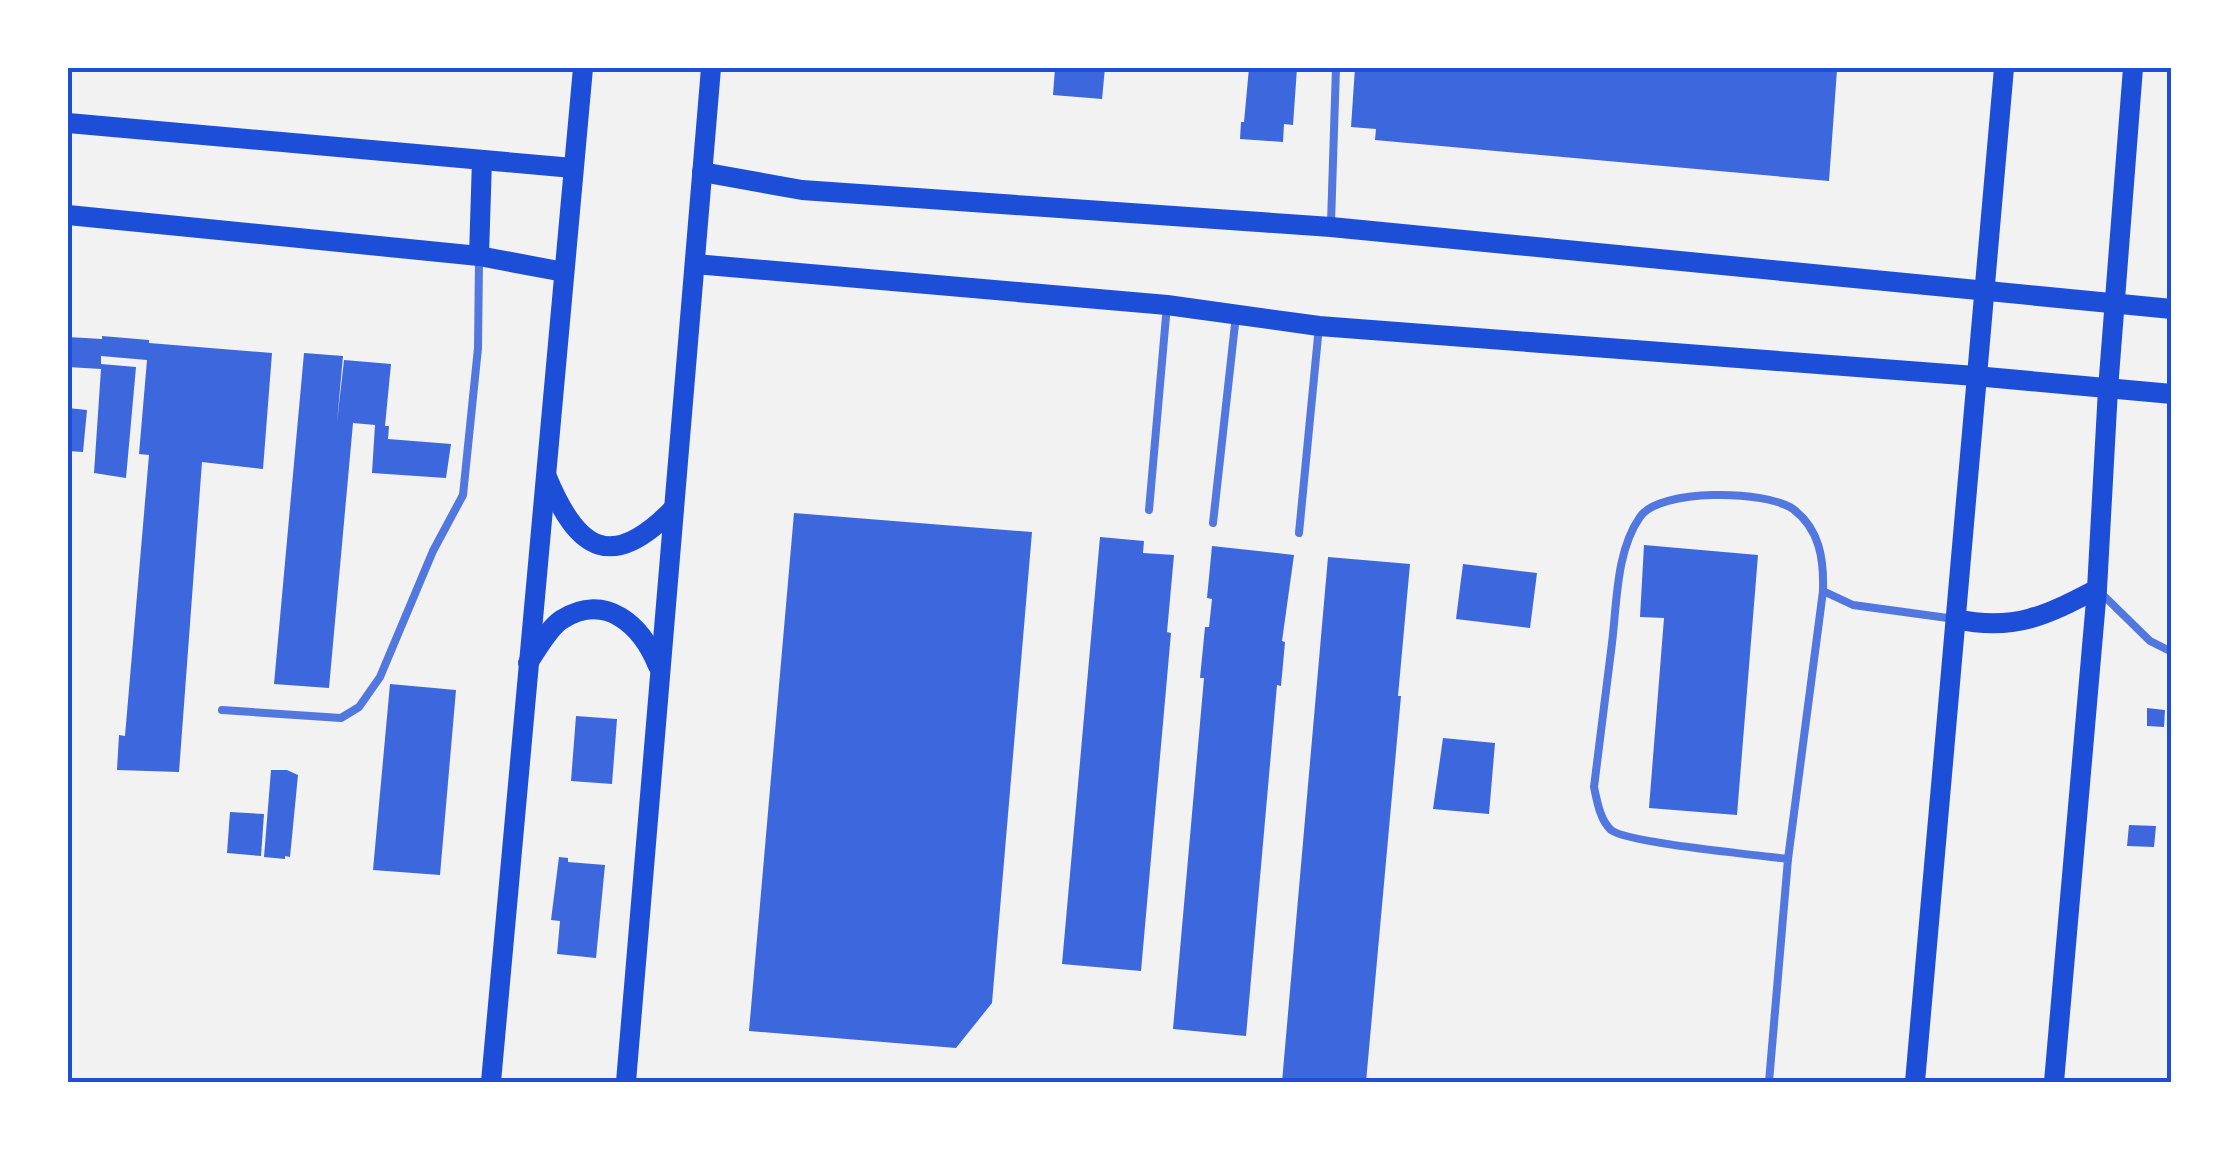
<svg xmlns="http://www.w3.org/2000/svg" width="2239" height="1150" viewBox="0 0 2239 1150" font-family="'Times New Roman',serif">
  <rect width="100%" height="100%" fill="#f2f2f2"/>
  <!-- building -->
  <g fill="#3d67dc">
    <path d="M 1055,68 L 1105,68 L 1102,99 L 1053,95 Z"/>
    <path d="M 1249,68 L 1297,68 L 1293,125 L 1284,124 L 1283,142 L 1240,139 L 1241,122 L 1244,122 Z"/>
    <path d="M 1355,68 L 1837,70 L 1829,181 L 1375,140 L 1376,129 L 1351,127 Z"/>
    <path d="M 102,336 L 149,340 L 149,343 L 272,353 L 263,469 L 202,462 L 179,772 L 117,770 L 119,735 L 125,736 L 149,455 L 139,454 L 147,360 L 101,356 L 101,364 L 136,367 L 126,478 L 94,473 L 101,369 L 68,367 L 68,337 L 102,339 Z"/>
    <path d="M 304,353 L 343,356 L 337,422 L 344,360 L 391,364 L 385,426 L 389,426 L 388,439 L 451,444 L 446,478 L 372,473 L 375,425 L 353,423 L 329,688 L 274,684 Z"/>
    <path d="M 68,408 L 87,410 L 83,452 L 68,451 Z"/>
    <path d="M 794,513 L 1032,532 L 992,1003 L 956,1048 L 749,1031 Z"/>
    <path d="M 1100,537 L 1144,541 L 1143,553 L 1174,555 L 1167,632 L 1171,633 L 1141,971 L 1062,964 Z"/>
    <path d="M 1644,545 L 1758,555 L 1737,815 L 1649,808 L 1664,618 L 1640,617 Z"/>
    <path d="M 1212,546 L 1294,555 L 1282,641 L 1285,642 L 1281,686 L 1277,685 L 1246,1036 L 1173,1029 L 1204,678 L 1200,678 L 1205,627 L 1209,627 L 1212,599 L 1207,598 Z"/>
    <path d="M 1328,557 L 1410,564 L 1398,696 L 1401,696 L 1366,1082 L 1282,1082 Z"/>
    <path d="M 1463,564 L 1537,573 L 1530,628 L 1456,619 Z"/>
    <path d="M 390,684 L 456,690 L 440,875 L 373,870 Z"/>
    <path d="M 2147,708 L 2165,710 L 2164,727 L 2147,726 Z"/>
    <path d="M 576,716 L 617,719 L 612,784 L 571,781 Z"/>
    <path d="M 1443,738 L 1495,743 L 1489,814 L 1433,809 Z"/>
    <path d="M 271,770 L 287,770 L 298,775 L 290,857 L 285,856 L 285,859 L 264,857 Z"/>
    <path d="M 230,812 L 264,814 L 261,856 L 227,853 Z"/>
    <path d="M 2129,825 L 2156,826 L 2154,847 L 2127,846 Z"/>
    <path d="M 559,857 L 568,858 L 568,862 L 605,865 L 596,958 L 557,954 L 560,921 L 551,920 Z"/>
  </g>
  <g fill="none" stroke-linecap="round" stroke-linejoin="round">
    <!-- service -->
    <g stroke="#5277de" stroke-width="8">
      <path d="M 1331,223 L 1336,68"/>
      <path d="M 1149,510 L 1167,305"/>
      <path d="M 1213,523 L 1236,315"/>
      <path d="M 1299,533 L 1319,326"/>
      <path d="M 2100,592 L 2150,641 L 2172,652"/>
      <path d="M 222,710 L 341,718 L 359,707 L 380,677 L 433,551 L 463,495 L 478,348 L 479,260"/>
      <path d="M 1788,859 L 1823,591"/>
      <path d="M 1769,1082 L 1788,859 C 1759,855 1627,843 1611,830 C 1600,820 1597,801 1594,787 C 1600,739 1606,691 1612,643 C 1617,603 1616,551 1640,517 C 1659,488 1766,490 1793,509 C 1820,529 1824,560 1823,591 L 1853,605 L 1955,619"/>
    </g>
    <!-- secondary -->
    <g stroke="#1d4ed8" stroke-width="20">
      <path d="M 68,123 L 573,168"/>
      <path d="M 702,172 L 802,190 L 1331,227 L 2172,309"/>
      <path d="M 68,215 L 479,256 L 564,272"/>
      <path d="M 479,256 L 482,160"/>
      <path d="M 695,264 L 1167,305 L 1319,326 L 1975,376 L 2172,394"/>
      <path d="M 547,477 C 578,552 612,572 674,508"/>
      <path d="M 1956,619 C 2014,632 2047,615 2097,589"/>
      <path d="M 528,663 C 537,650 548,629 561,620 C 606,591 642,626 658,666"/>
      <path d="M 491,1082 L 583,68"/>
      <path d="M 626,1082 L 711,68"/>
      <path d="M 1915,1082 L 2004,68"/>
      <path d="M 2054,1082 L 2097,589 L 2108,389 L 2133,68"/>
    </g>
  </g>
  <!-- border -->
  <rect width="2239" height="1150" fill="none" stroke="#ffffff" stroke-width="140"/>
  <rect x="70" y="70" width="2099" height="1010" fill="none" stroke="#1d4ed8" stroke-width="4"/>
</svg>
